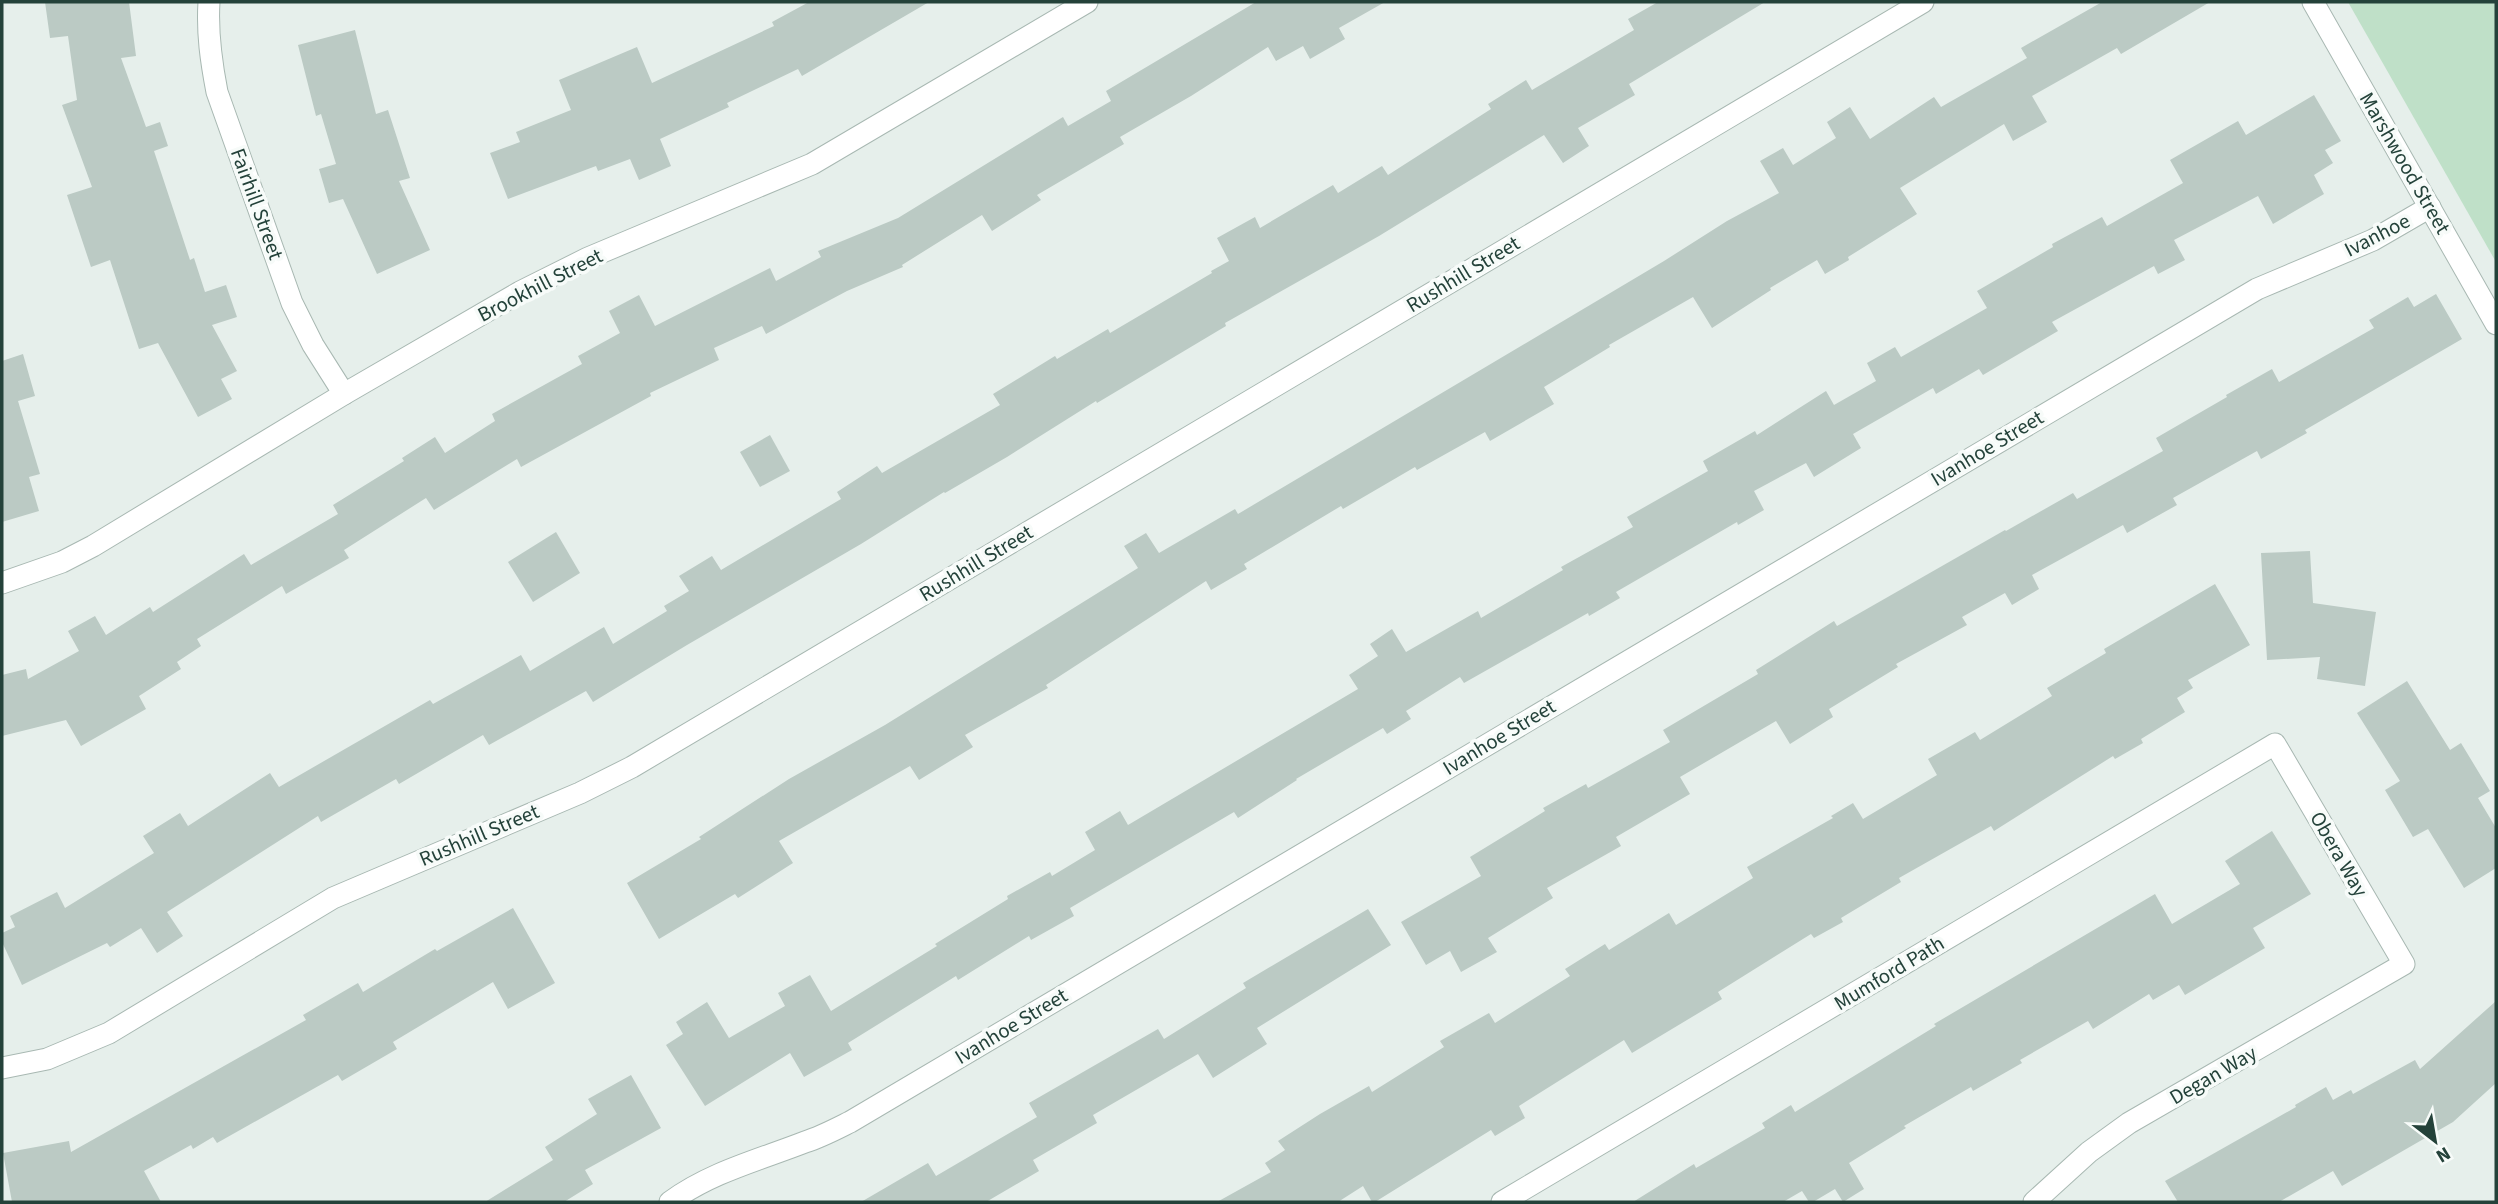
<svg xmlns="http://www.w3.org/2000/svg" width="2498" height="1204" viewBox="0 0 2498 1204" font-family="'Source Sans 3',sans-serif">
  <rect width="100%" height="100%" fill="#e6efeb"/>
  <!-- grass -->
  <path fill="#bfe0c8" d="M 2348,2 L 2496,2 L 2496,262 Z"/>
  <!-- building -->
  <g fill="#bbcac4">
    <path d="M 45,2 L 129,2 L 136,56 L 121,58 L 146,127 L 160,122 L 168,146 L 154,151 L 190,260 L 194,258 L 205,292 L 226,285 L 237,317 L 212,325 L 237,371 L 221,379 L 232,399 L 198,417 L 158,343 L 139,349 L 110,260 L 91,267 L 67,195 L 92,187 L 62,105 L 77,100 L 68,36 L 50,38 Z"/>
    <path d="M 809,2 L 929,2 L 802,76 L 798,69 L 727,103 L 729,107 L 660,139 L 671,166 L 639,180 L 630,159 L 598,171 L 596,166 L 508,199 L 490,153 L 520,142 L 516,132 L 571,110 L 559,80 L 637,47 L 652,83 L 774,26 L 772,22 Z"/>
    <path d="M 1256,2 L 1385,2 L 1339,28 L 1345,39 L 1310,59 L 1303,46 L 1276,61 L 1268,47 L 1191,96 L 1120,137 L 1124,144 L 1037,195 L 1041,200 L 992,231 L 982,215 L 902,265 L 903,267 L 847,291 L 766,334 L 762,326 L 714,348 L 719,360 L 650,393 L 651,396 L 521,467 L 517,459 L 434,510 L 426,498 L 344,550 L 349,558 L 286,594 L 282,586 L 197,639 L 201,646 L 177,662 L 181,669 L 139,696 L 146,709 L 81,746 L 66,720 L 2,736 L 2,675 L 26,669 L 28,679 L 79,651 L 68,631 L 95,616 L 106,635 L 150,607 L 153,612 L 244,554 L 251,565 L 338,514 L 333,505 L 404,461 L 402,458 L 435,437 L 445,453 L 495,421 L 492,414 L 582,364 L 578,356 L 620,333 L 609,311 L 639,295 L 655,326 L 770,268 L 776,281 L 821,257 L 818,251 L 898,218 L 1063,117 L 1068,126 L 1111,101 L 1106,91 Z"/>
    <path d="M 1658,2 L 1765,2 L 1629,84 L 1635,95 L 1578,128 L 1589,146 L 1563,163 L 1544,135 L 1379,236 L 1225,323 L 1226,326 L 1097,403 L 1096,401 L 1007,457 L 945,493 L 944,492 L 861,544 L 687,645 L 593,702 L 586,691 L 489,745 L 483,735 L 399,784 L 396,779 L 321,822 L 318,816 L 167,912 L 183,936 L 157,953 L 141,928 L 110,947 L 107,943 L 22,985 L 2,942 L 2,933 L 15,927 L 10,916 L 57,892 L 65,908 L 154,853 L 143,836 L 180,813 L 188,826 L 270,773 L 279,787 L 430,700 L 433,704 L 521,655 L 530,671 L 604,627 L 613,644 L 667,611 L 664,606 L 689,591 L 679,576 L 712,556 L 721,570 L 841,499 L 837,492 L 877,466 L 882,473 L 1000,405 L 993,394 L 1055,356 L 1057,359 L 1108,329 L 1110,333 L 1212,273 L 1211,271 L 1229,261 L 1217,238 L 1255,217 L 1260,228 L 1333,185 L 1338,193 L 1382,166 L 1388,175 L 1491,109 L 1488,104 L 1526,80 L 1532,90 L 1634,30 L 1628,19 Z"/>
    <path d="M 2102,2 L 2210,2 L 2121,54 L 2117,48 L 2032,96 L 2047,122 L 2013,141 L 2004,124 L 1900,188 L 1917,214 L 1848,257 L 1849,260 L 1825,274 L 1817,260 L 1770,288 L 1771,290 L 1712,328 L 1693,297 L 1609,345 L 1610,347 L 1544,387 L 1554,404 L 1490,441 L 1485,432 L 1417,470 L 1415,467 L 1343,509 L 1341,506 L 1244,564 L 1247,569 L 1211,590 L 1206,581 L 1046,685 L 1048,688 L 965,735 L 973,747 L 919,780 L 910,766 L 779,841 L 793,863 L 738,898 L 735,894 L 659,939 L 627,883 L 701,839 L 699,837 L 789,779 L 885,725 L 1138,568 L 1124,546 L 1146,533 L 1159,553 L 1235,509 L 1238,514 L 1664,261 L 1727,221 L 1779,193 L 1760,161 L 1783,148 L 1793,165 L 1836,138 L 1827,122 L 1850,107 L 1870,139 L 1934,97 L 1941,107 L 2027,58 L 2021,48 Z"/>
    <path d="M 355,30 L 376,114 L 388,110 L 410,178 L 399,181 L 430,250 L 377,274 L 343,199 L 329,203 L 319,169 L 336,164 L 321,114 L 316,116 L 298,45 Z"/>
    <path d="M 2314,95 L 2341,141 L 2325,150 L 2333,163 L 2314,175 L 2324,194 L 2273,224 L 2258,196 L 2174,240 L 2185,260 L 2158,274 L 2154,266 L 2052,322 L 2058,331 L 1983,375 L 1979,369 L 1936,394 L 1933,388 L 1853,434 L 1861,448 L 1814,477 L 1806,463 L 1754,491 L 1764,510 L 1738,525 L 1737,522 L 1616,592 L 1620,598 L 1589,616 L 1588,613 L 1464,683 L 1460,677 L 1406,711 L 1411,719 L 1387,734 L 1383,728 L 1296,779 L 1297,780 L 1238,818 L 1234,812 L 1070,908 L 1074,916 L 1031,940 L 1029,936 L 958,980 L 956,976 L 848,1043 L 852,1050 L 804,1077 L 790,1053 L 705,1106 L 666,1045 L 683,1034 L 676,1022 L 707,1002 L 729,1038 L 785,1006 L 778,993 L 810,975 L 831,1011 L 937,946 L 935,944 L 1008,899 L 1007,896 L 1050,872 L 1052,876 L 1095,850 L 1085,832 L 1120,811 L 1128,825 L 1358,689 L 1349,675 L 1378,656 L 1370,644 L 1392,629 L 1406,652 L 1478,611 L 1481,618 L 1563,570 L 1561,567 L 1633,527 L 1627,517 L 1708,471 L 1703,461 L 1755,431 L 1757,435 L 1826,391 L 1834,405 L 1876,381 L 1867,363 L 1895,347 L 1901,357 L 1987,308 L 1977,291 L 2053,247 L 2052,244 L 2102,217 L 2107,226 L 2183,183 L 2170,160 L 2238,121 L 2246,135 Z"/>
    <path d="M 2436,294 L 2462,339 L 2305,430 L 2307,433 L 2261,459 L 2257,451 L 2173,498 L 2177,505 L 2127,533 L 2123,525 L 2032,575 L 2039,589 L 2012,605 L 2005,593 L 1962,617 L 1967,625 L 1896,664 L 1898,667 L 1829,709 L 1833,717 L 1790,744 L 1776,721 L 1680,777 L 1690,794 L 1616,837 L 1621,846 L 1547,888 L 1553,898 L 1488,938 L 1497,952 L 1461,972 L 1450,951 L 1426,965 L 1401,922 L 1481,876 L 1470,857 L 1545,811 L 1543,808 L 1586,784 L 1588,788 L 1670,742 L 1663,730 L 1758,674 L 1756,670 L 1834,621 L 1837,626 L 2005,530 L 2006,531 L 2073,493 L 2077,499 L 2163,451 L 2156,438 L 2227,397 L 2226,395 L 2272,369 L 2279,382 L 2374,328 L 2369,320 L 2408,297 L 2414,307 Z"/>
    <path d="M 23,354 L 35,396 L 18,401 L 40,474 L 29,477 L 39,511 L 2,522 L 2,361 Z"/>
    <path d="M 770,435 L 790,471 L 760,487 L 740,452 Z"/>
    <path d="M 556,532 L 580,573 L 533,602 L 508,562 Z"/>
    <path d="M 2310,551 L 2313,603 L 2376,612 L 2365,686 L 2317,679 L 2320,657 L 2267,660 L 2261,553 Z"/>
    <path d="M 2215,584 L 2250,645 L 2188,680 L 2193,688 L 2177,698 L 2185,712 L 2141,739 L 2143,743 L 2115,759 L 2113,756 L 1994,831 L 1991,826 L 1899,878 L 1901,882 L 1841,918 L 1843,922 L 1814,938 L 1811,934 L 1718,992 L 1722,999 L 1632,1053 L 1624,1040 L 1519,1106 L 1525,1118 L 1495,1136 L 1491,1130 L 1375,1202 L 1372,1202 L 1363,1186 L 1338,1202 L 1217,1202 L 1271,1172 L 1265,1163 L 1285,1150 L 1278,1141 L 1320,1114 L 1369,1086 L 1372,1092 L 1444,1047 L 1440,1041 L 1489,1013 L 1495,1023 L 1570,976 L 1565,969 L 1605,944 L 1609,950 L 1669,913 L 1676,925 L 1753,878 L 1747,867 L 1833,818 L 1831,816 L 1853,803 L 1863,819 L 1937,775 L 1928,759 L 1975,732 L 1980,740 L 2052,696 L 2047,688 L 2106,653 L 2104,649 Z"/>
    <path d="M 2407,681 L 2450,750 L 2461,743 L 2490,791 L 2478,798 L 2496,828 L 2496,868 L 2464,888 L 2428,829 L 2413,837 L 2385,790 L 2400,781 L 2357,713 Z"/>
    <path d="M 2272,831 L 2311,894 L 2253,928 L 2265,948 L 2185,995 L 2179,985 L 2153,1000 L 2149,994 L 2093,1029 L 2088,1021 L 2020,1060 L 2022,1063 L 1973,1091 L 1971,1087 L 1904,1126 L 1906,1128 L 1849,1163 L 1864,1189 L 1843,1202 L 1835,1189 L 1813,1202 L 1809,1202 L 1802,1191 L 1783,1202 L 1633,1202 L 1694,1164 L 1696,1168 L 1765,1128 L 1762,1123 L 1791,1105 L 1795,1112 L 1936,1026 L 1934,1024 L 2155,894 L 2172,924 L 2240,884 L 2225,861 Z"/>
    <path d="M 513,908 L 555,983 L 508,1009 L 493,982 L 393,1042 L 397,1049 L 342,1081 L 338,1075 L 217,1143 L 213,1137 L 193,1149 L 191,1145 L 144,1171 L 161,1202 L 12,1202 L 3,1153 L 69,1141 L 71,1152 L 306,1020 L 303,1015 L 358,983 L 363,992 L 435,949 L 437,951 Z"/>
    <path d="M 1368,909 L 1391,945 L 1257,1028 L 1267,1044 L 1213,1078 L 1198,1054 L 1093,1115 L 1097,1123 L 1033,1160 L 1039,1171 L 986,1202 L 861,1202 L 928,1163 L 936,1176 L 1037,1117 L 1029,1103 L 1158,1029 L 1164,1039 L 1246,988 L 1243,983 Z"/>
    <path d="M 2496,1001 L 2496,1083 L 2453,1122 L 2342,1186 L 2333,1171 L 2279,1202 L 2178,1202 L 2165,1181 L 2296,1107 L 2295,1105 L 2326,1087 L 2333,1100 L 2351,1090 L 2353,1094 L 2415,1060 L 2420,1069 Z"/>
    <path d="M 631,1075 L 661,1128 L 585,1170 L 593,1184 L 564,1202 L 485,1202 L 553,1160 L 545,1147 L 597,1114 L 588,1099 Z"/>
  </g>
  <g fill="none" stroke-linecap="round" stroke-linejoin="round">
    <!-- minor casing -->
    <g stroke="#a8b8b2" stroke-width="23">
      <g id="minor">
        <path d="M 209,2 C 207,33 211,61 217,92 L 292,303 L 313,345 L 344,394"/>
        <path d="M 2313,2 L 2496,324"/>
        <path d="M 2,583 L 62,562 L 93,546 L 344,394 L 520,292 L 588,258 L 812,164 L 1087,2"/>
        <path d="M 2,1068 L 47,1059 L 109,1033 L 333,898 L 580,793 L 632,767 L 1923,2"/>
        <path d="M 670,1202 C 711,1172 759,1160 805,1142 C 821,1137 836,1129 850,1122 L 2257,289 L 2373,240 L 2430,207"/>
        <path d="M 1502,1202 L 2275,744 L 2404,964 L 2129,1123 L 2089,1152 L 2034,1202"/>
      </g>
    </g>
    <!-- minor -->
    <use href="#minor" stroke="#fff" stroke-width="21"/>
  </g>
  <g text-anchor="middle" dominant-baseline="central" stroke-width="7" stroke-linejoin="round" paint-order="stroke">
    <!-- street labels -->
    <g font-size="21" fill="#24423a" stroke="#f7fbf9">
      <text transform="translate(2405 163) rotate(60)">Marshwood Street</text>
      <text transform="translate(257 204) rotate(70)">Fairhill Street</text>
      <text transform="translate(2377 235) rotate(-27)">Ivanhoe</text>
      <text transform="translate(1463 274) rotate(-31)">Rushhill Street</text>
      <text transform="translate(540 285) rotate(-27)">Brookhill Street</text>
      <text transform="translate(1987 448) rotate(-31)">Ivanhoe Street</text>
      <text transform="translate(976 563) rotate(-31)">Rushhill Street</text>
      <text transform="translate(1499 737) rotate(-31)">Ivanhoe Street</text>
      <text transform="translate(479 835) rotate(-23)">Rushhill Street</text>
      <text transform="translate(2339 854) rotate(60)">Obera Way</text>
      <text transform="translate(1889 973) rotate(-31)">Mumford Path</text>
      <text transform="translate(1011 1026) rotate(-31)">Ivanhoe Street</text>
      <text transform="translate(2213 1075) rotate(-30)">Degan Way</text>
    </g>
  </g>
  <!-- border -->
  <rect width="2498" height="1204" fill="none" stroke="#24423a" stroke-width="7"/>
  <!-- north arrow -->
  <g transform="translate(2435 1141) rotate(149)" stroke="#f7fbf9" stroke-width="5" paint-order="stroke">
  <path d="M0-5L12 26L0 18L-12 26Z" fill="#24423a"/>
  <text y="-10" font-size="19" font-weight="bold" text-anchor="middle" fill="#24423a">N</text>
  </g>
</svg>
